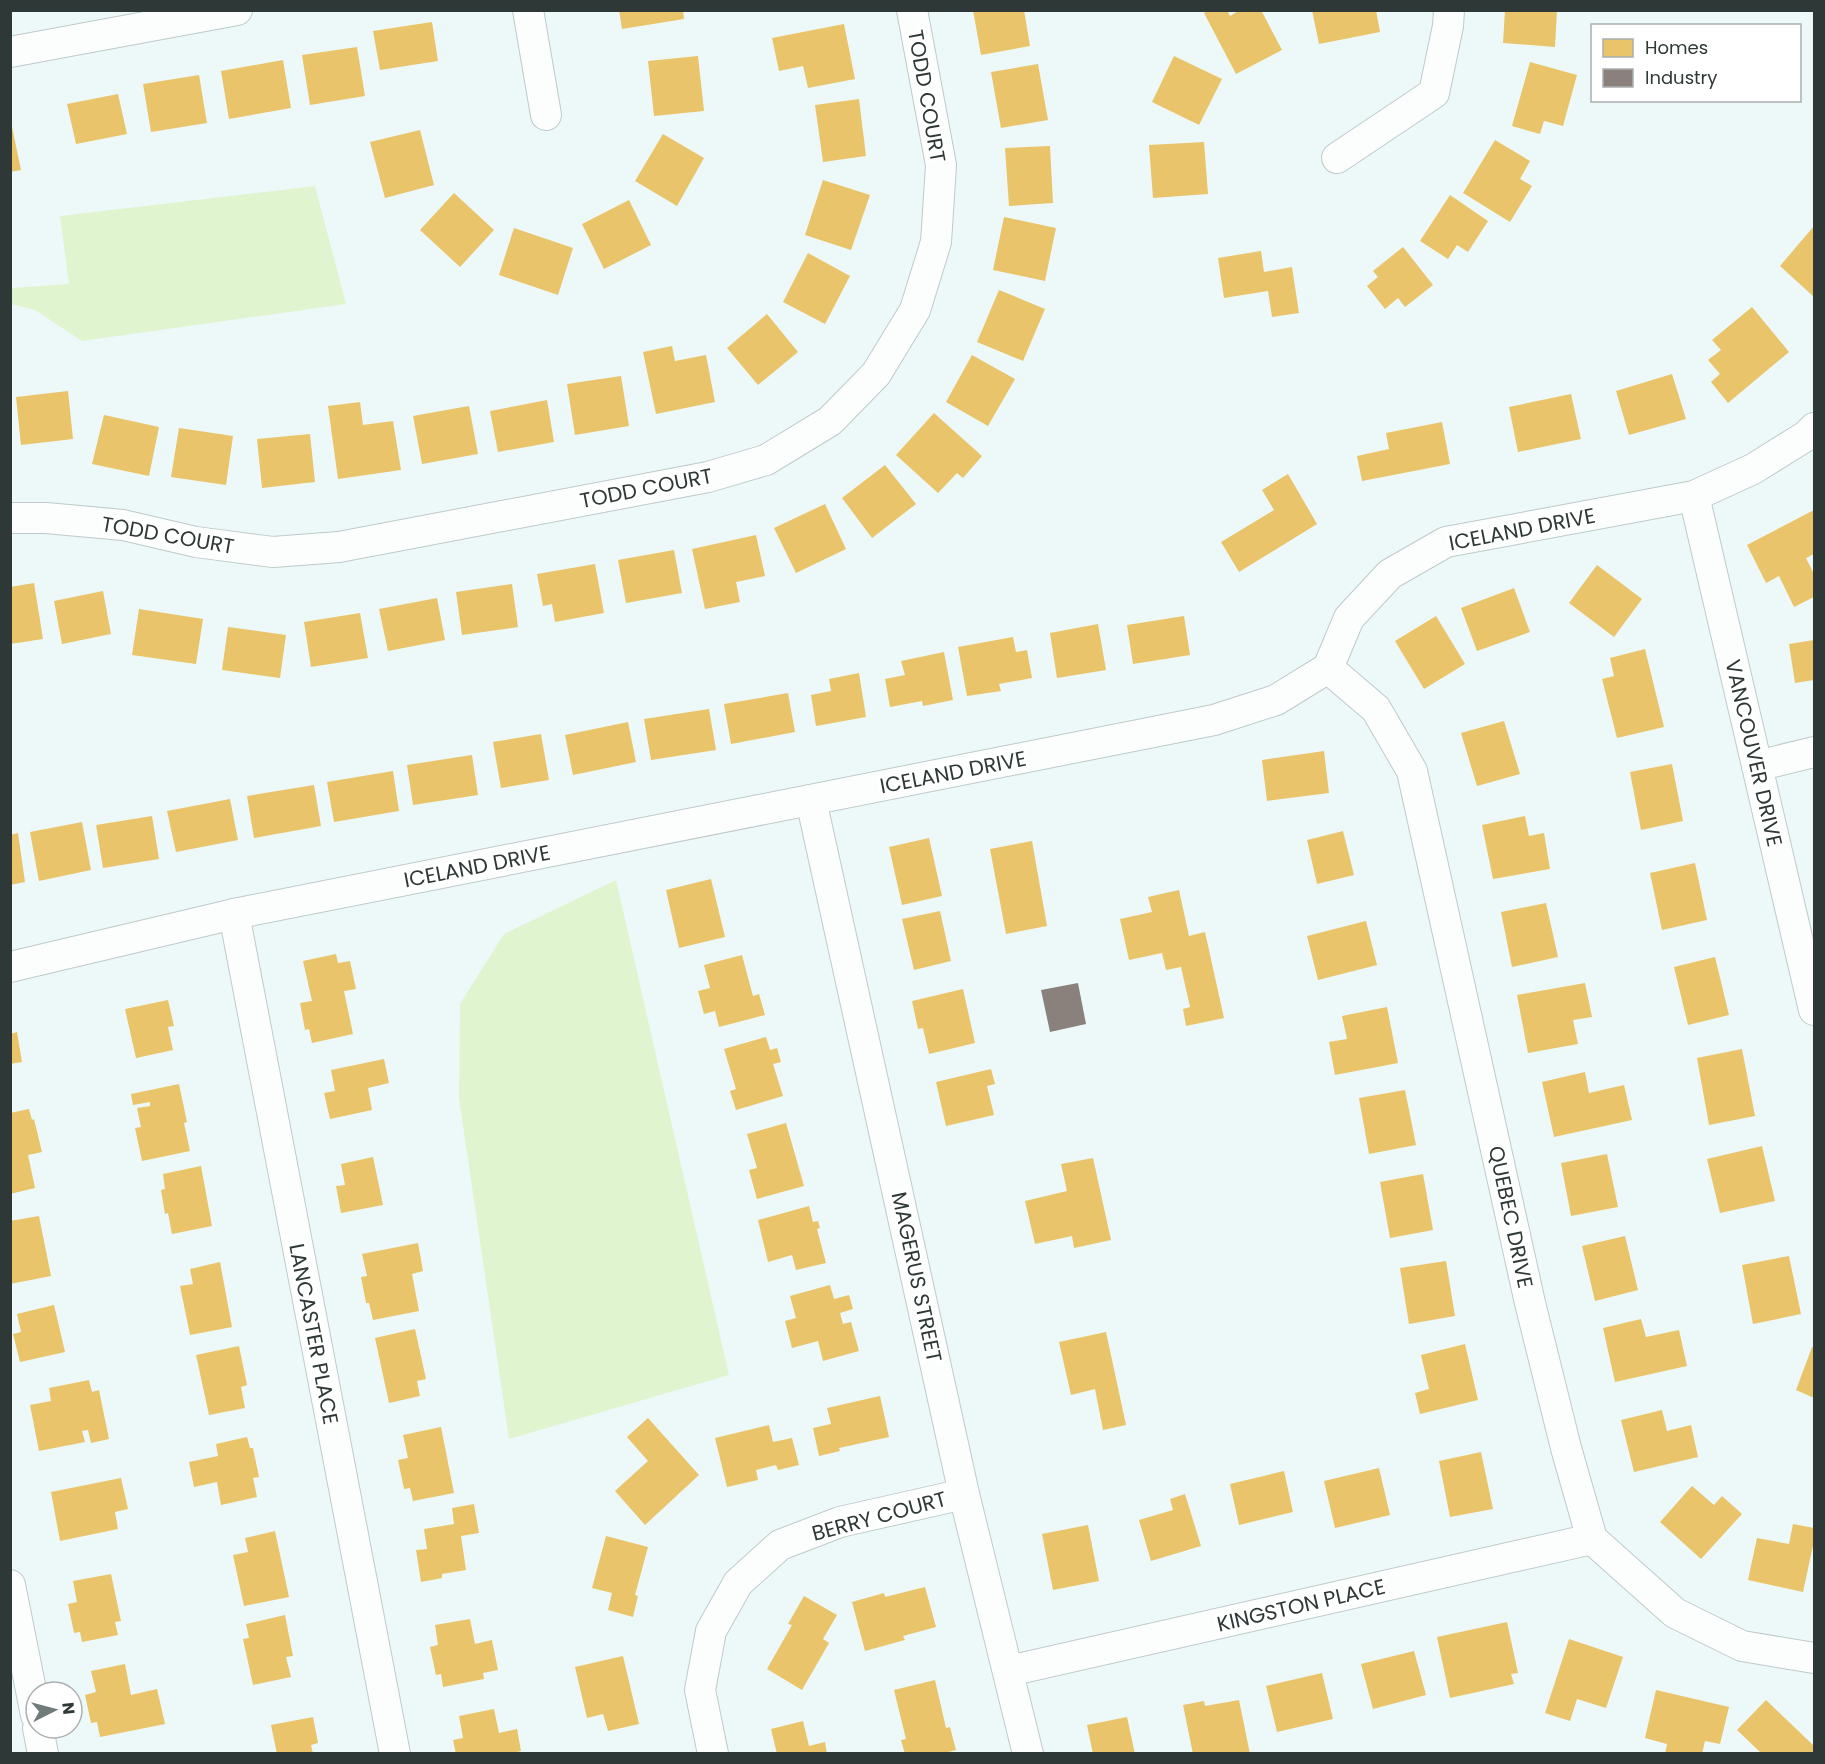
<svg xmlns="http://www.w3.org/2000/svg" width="1825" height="1764" viewBox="0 0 1825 1764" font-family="Poppins,sans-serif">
  <rect width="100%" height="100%" fill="#edf9f8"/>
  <!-- green -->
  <g fill="#e0f4d0">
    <path d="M 315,186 L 346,304 L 82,341 L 35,310 L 11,304 L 11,288 L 69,284 L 60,216 Z"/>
    <path d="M 616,880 L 729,1375 L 509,1439 L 459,1098 L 460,1004 L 504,934 Z"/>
  </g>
  <!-- homes -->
  <g fill="#e9c46a">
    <path d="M 619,10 L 683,10 L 684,19 L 622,29 Z"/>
    <path d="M 973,10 L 1024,10 L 1030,46 L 981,55 Z"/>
    <path d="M 1209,10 L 1227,10 L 1230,16 L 1240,10 L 1261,10 L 1282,50 L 1236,74 L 1204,13 Z"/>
    <path d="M 1312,10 L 1376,10 L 1380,32 L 1319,44 Z"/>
    <path d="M 1505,10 L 1557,10 L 1555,47 L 1503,43 Z"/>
    <path d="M 432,22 L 438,61 L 380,70 L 373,31 Z"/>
    <path d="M 844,24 L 855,79 L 808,88 L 803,66 L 779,71 L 772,38 Z"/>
    <path d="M 357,47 L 365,96 L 310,105 L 302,55 Z"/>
    <path d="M 698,56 L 704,111 L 654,116 L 648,61 Z"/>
    <path d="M 1174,56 L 1222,79 L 1199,125 L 1152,102 Z"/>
    <path d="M 283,60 L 291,108 L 229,119 L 221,71 Z"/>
    <path d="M 1530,62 L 1577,75 L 1563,126 L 1544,121 L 1540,134 L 1512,126 Z"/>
    <path d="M 1038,64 L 1048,120 L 1001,128 L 991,72 Z"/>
    <path d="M 199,75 L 207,123 L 151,132 L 143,84 Z"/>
    <path d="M 118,94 L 127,134 L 76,144 L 67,104 Z"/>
    <path d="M 859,99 L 866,156 L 823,162 L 815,105 Z"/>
    <path d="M 10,117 L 21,170 L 10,172 Z"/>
    <path d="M 420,130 L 434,185 L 385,198 L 370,142 Z"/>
    <path d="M 663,134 L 704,158 L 677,206 L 635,181 Z"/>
    <path d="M 1495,140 L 1530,161 L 1520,179 L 1532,186 L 1510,222 L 1463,193 Z"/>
    <path d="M 1204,142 L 1208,194 L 1153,198 L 1149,145 Z"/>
    <path d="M 1050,146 L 1053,203 L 1009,206 L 1005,148 Z"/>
    <path d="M 823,180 L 870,195 L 851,250 L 805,235 Z"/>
    <path d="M 454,193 L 494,230 L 460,267 L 420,230 Z"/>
    <path d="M 1450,195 L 1488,221 L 1468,252 L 1457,245 L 1448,259 L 1420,241 Z"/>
    <path d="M 629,200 L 651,245 L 604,269 L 582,224 Z"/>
    <path d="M 1004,217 L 1056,228 L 1045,281 L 993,270 Z"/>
    <path d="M 1814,226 L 1814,297 L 1780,266 Z"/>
    <path d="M 514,228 L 573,248 L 558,295 L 499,275 Z"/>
    <path d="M 1403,247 L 1433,285 L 1405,307 L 1398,298 L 1385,309 L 1367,286 L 1378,277 L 1373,271 Z"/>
    <path d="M 1261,251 L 1264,272 L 1292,267 L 1299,313 L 1272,317 L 1268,291 L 1224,298 L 1218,258 Z"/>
    <path d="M 808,253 L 850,276 L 825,324 L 783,302 Z"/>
    <path d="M 999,290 L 1045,309 L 1023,361 L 977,342 Z"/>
    <path d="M 1752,307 L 1789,352 L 1728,403 L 1711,382 L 1720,374 L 1708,360 L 1721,350 L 1712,340 Z"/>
    <path d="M 767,314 L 798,352 L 758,385 L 727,348 Z"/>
    <path d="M 672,346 L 675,361 L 706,355 L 715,402 L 656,414 L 643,352 Z"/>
    <path d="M 972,355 L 1015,379 L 988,426 L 946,402 Z"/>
    <path d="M 1672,374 L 1686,419 L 1629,435 L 1616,391 Z"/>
    <path d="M 621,376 L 629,426 L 575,435 L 567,384 Z"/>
    <path d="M 68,391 L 73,439 L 21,445 L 16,397 Z"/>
    <path d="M 1571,394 L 1581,439 L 1518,452 L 1509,407 Z"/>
    <path d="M 547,400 L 554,442 L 498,452 L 490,411 Z"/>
    <path d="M 360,402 L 363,425 L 393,421 L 401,470 L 338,479 L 328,406 Z"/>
    <path d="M 469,406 L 478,454 L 422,464 L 413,416 Z"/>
    <path d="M 934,413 L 982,456 L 963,478 L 957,473 L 938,493 L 896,455 Z"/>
    <path d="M 104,415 L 159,427 L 149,476 L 92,464 Z"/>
    <path d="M 1442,422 L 1450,464 L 1362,481 L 1357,456 L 1389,449 L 1386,433 Z"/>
    <path d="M 179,428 L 233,436 L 226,485 L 171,477 Z"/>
    <path d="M 310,434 L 315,482 L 262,488 L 257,439 Z"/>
    <path d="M 885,465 L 916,504 L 872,538 L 842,498 Z"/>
    <path d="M 1288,474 L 1317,524 L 1239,572 L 1221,542 L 1274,510 L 1262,490 Z"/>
    <path d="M 825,504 L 846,549 L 796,573 L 774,528 Z"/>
    <path d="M 1814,510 L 1814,554 L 1806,558 L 1814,574 L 1814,597 L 1794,607 L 1779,576 L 1766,583 L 1747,545 Z"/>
    <path d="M 756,535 L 765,576 L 736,582 L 740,602 L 705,609 L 692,549 Z"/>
    <path d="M 674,550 L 682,593 L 626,603 L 618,560 Z"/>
    <path d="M 595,564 L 604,613 L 555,622 L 552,604 L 543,606 L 537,574 Z"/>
    <path d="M 1597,565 L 1642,599 L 1614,637 L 1569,603 Z"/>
    <path d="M 34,583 L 43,639 L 10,644 L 10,587 Z"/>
    <path d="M 512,584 L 518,627 L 462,635 L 456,592 Z"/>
    <path d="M 1514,588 L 1530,632 L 1477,651 L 1461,608 Z"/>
    <path d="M 103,591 L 111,634 L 62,644 L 54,601 Z"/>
    <path d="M 437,598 L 445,640 L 388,651 L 379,609 Z"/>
    <path d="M 139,609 L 203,619 L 196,664 L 132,655 Z"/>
    <path d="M 360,613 L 368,658 L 311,667 L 304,622 Z"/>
    <path d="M 1184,616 L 1190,655 L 1133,664 L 1127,625 Z"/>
    <path d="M 1436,616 L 1465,664 L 1424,689 L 1395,641 Z"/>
    <path d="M 1098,624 L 1106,670 L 1057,678 L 1050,633 Z"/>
    <path d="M 228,627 L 286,635 L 280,678 L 222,670 Z"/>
    <path d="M 1013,637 L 1016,652 L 1027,650 L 1032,678 L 999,684 L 1001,691 L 967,696 L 958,647 Z"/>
    <path d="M 1814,640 L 1814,680 L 1795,683 L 1789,644 Z"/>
    <path d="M 1645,649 L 1664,727 L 1617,738 L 1602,679 L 1614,676 L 1610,658 Z"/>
    <path d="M 944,652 L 953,700 L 923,706 L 922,701 L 890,707 L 885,679 L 905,675 L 901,661 Z"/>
    <path d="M 859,673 L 866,717 L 816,726 L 811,695 L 831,691 L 829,679 Z"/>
    <path d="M 788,693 L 795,732 L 731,744 L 724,704 Z"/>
    <path d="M 709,709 L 716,750 L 651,760 L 644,719 Z"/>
    <path d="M 1504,721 L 1520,774 L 1477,786 L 1461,733 Z"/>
    <path d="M 628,722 L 636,762 L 573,775 L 565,735 Z"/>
    <path d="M 541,734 L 549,780 L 501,788 L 493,742 Z"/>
    <path d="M 1324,751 L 1329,793 L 1267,801 L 1262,760 Z"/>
    <path d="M 472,755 L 478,795 L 413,805 L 407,765 Z"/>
    <path d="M 1672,764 L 1683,821 L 1641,830 L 1630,772 Z"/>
    <path d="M 393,771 L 399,811 L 334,822 L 327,782 Z"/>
    <path d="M 314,785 L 321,826 L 254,838 L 247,796 Z"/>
    <path d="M 230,799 L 238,840 L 176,852 L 167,811 Z"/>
    <path d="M 152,816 L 159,859 L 103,868 L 96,825 Z"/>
    <path d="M 1525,816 L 1529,836 L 1544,833 L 1550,869 L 1493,879 L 1482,825 Z"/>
    <path d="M 82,822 L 91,870 L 39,881 L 30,832 Z"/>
    <path d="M 1343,831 L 1354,875 L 1317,884 L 1307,840 Z"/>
    <path d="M 18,833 L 25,882 L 10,885 L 10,835 Z"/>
    <path d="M 929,838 L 942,896 L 902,905 L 889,847 Z"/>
    <path d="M 1032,841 L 1047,926 L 1006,934 L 990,849 Z"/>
    <path d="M 1695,863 L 1707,920 L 1662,930 L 1650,873 Z"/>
    <path d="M 711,879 L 725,937 L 679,948 L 666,890 Z"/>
    <path d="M 1179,890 L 1189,936 L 1205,932 L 1224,1018 L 1186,1026 L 1183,1009 L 1190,1007 L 1181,967 L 1166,970 L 1162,953 L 1129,960 L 1120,919 L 1152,912 L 1148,897 Z"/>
    <path d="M 1546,903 L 1558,957 L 1512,967 L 1501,912 Z"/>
    <path d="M 940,911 L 951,961 L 914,970 L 902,919 Z"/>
    <path d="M 1366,921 L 1377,965 L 1318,980 L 1307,936 Z"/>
    <path d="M 336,954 L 338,963 L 350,961 L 356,989 L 344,991 L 353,1034 L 312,1043 L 309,1029 L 305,1030 L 300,1003 L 312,1001 L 303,961 Z"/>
    <path d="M 742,955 L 753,996 L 759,994 L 765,1015 L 719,1027 L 715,1011 L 704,1014 L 698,991 L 710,988 L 704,965 Z"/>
    <path d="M 1715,957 L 1729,1015 L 1688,1025 L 1674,967 Z"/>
    <path d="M 1585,983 L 1592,1017 L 1573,1020 L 1578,1044 L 1528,1053 L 1517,995 Z"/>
    <path d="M 963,989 L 975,1043 L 929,1054 L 923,1028 L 918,1029 L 912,1001 Z"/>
    <path d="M 168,1000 L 174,1026 L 168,1027 L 173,1050 L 136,1058 L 125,1009 Z"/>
    <path d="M 1387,1007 L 1398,1063 L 1335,1075 L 1329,1042 L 1347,1039 L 1342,1016 Z"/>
    <path d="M 17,1032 L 22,1062 L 10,1064 L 10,1034 Z"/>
    <path d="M 766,1037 L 770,1050 L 777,1048 L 781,1062 L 773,1064 L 783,1096 L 736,1110 L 730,1091 L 736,1089 L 724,1049 Z"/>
    <path d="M 1742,1049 L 1755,1116 L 1709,1125 L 1697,1058 Z"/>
    <path d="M 384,1059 L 389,1083 L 368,1088 L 372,1110 L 330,1119 L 324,1093 L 335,1091 L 331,1070 Z"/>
    <path d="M 991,1069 L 995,1084 L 987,1086 L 994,1115 L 946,1126 L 936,1082 Z"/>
    <path d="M 1585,1072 L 1589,1093 L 1624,1085 L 1632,1120 L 1554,1137 L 1542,1082 Z"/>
    <path d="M 179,1084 L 187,1122 L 184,1123 L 190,1151 L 142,1161 L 135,1128 L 141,1127 L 137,1108 L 150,1106 L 150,1102 L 133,1105 L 131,1094 Z"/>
    <path d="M 1405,1090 L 1416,1145 L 1369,1154 L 1359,1098 Z"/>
    <path d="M 29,1109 L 32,1120 L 34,1119 L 42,1152 L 28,1155 L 35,1188 L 10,1194 L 10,1113 Z"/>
    <path d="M 786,1123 L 804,1186 L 757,1199 L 749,1170 L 757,1168 L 747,1134 Z"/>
    <path d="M 1762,1146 L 1775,1201 L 1720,1213 L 1707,1159 Z"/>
    <path d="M 1607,1154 L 1618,1207 L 1571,1216 L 1561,1163 Z"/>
    <path d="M 373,1157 L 383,1205 L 341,1213 L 336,1186 L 345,1185 L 341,1164 Z"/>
    <path d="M 1093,1158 L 1111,1240 L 1074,1248 L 1072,1236 L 1035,1244 L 1025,1201 L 1067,1191 L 1061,1164 Z"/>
    <path d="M 201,1166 L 212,1226 L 172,1234 L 168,1213 L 165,1214 L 161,1190 L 165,1189 L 163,1174 Z"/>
    <path d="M 1423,1174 L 1433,1230 L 1390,1238 L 1380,1182 Z"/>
    <path d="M 809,1206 L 813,1222 L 818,1221 L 820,1228 L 817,1229 L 826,1263 L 796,1270 L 792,1255 L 768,1262 L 758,1220 Z"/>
    <path d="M 39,1216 L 51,1276 L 10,1284 L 10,1221 Z"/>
    <path d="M 1625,1236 L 1638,1290 L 1595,1301 L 1582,1246 Z"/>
    <path d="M 418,1243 L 423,1271 L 412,1274 L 419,1311 L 373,1320 L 369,1303 L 366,1303 L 361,1277 L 367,1276 L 362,1254 Z"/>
    <path d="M 1789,1256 L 1801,1314 L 1753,1324 L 1742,1265 Z"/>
    <path d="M 1446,1261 L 1455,1316 L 1409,1324 L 1400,1268 Z"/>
    <path d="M 220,1262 L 232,1327 L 190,1335 L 180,1286 L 193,1284 L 190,1269 Z"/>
    <path d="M 830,1285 L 834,1299 L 849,1295 L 853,1309 L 840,1313 L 843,1324 L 851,1322 L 859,1351 L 823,1361 L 818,1341 L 792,1348 L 785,1321 L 796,1318 L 790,1296 Z"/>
    <path d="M 54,1305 L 65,1352 L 20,1362 L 13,1334 L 21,1332 L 17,1314 Z"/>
    <path d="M 1641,1319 L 1646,1337 L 1679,1330 L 1687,1366 L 1615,1382 L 1603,1328 Z"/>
    <path d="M 415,1329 L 426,1379 L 417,1381 L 420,1396 L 389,1403 L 375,1338 Z"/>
    <path d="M 1106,1332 L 1126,1425 L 1103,1430 L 1095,1389 L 1071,1395 L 1059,1342 Z"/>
    <path d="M 1465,1344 L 1478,1400 L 1420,1414 L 1415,1393 L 1429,1389 L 1421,1355 Z"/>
    <path d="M 239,1346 L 247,1385 L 241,1387 L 245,1408 L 209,1415 L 196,1355 Z"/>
    <path d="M 1812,1347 L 1814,1347 L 1814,1398 L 1796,1390 Z"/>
    <path d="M 89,1380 L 92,1392 L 99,1390 L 109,1439 L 91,1443 L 88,1430 L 82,1431 L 85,1442 L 39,1451 L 30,1405 L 51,1401 L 49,1388 Z"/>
    <path d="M 880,1396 L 889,1437 L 839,1448 L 840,1451 L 819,1456 L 813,1428 L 831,1424 L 827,1408 Z"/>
    <path d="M 1662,1410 L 1667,1431 L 1691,1425 L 1698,1457 L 1634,1472 L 1621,1420 Z"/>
    <path d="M 648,1418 L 699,1475 L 645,1525 L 615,1491 L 648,1461 L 627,1437 Z"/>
    <path d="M 769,1425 L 773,1442 L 792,1438 L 799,1465 L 778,1470 L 776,1465 L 756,1470 L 758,1480 L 727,1487 L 715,1438 Z"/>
    <path d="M 441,1427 L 454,1493 L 413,1501 L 410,1488 L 404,1489 L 398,1460 L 408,1458 L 403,1435 Z"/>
    <path d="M 247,1437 L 250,1448 L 253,1448 L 259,1477 L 253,1478 L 257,1497 L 221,1505 L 217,1482 L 194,1487 L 189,1462 L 218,1456 L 216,1444 Z"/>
    <path d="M 1481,1452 L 1493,1509 L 1450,1517 L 1439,1461 Z"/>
    <path d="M 1379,1468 L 1390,1515 L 1335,1528 L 1324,1481 Z"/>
    <path d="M 1284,1471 L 1293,1512 L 1239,1525 L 1230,1484 Z"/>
    <path d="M 121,1478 L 128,1509 L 115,1512 L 118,1529 L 60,1541 L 51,1492 Z"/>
    <path d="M 1692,1486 L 1714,1505 L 1722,1496 L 1742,1514 L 1701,1559 L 1660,1522 Z"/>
    <path d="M 1185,1494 L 1201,1546 L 1151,1561 L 1139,1520 L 1173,1510 L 1170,1499 Z"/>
    <path d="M 474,1504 L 479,1533 L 461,1536 L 466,1570 L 442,1574 L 442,1578 L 421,1582 L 416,1550 L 427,1549 L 424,1529 L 454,1524 L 452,1508 Z"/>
    <path d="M 1793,1524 L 1814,1528 L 1814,1541 L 1803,1592 L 1748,1580 L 1757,1538 L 1789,1544 Z"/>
    <path d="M 1088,1525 L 1099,1581 L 1053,1590 L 1042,1534 Z"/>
    <path d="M 275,1531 L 289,1597 L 244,1606 L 233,1555 L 248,1552 L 245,1538 Z"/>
    <path d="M 606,1536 L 648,1547 L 635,1595 L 638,1596 L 633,1617 L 608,1610 L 612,1593 L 592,1588 Z"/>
    <path d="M 111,1574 L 121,1621 L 115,1622 L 118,1635 L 82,1642 L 80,1632 L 74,1633 L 68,1604 L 77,1602 L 73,1581 Z"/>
    <path d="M 925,1587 L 936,1627 L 903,1636 L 905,1640 L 865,1651 L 852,1602 L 884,1593 L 885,1597 Z"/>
    <path d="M 804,1596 L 837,1615 L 823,1639 L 829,1643 L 802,1690 L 767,1669 L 792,1625 L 788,1624 Z"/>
    <path d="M 285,1615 L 293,1656 L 286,1657 L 291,1677 L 253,1685 L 243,1639 L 249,1638 L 246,1624 Z"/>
    <path d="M 470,1619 L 475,1644 L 492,1640 L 498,1670 L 483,1673 L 484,1679 L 443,1687 L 441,1674 L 436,1675 L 430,1647 L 438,1645 L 435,1625 Z"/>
    <path d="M 1507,1622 L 1518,1673 L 1511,1674 L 1514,1684 L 1450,1698 L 1437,1637 Z"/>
    <path d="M 1569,1639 L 1623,1657 L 1606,1708 L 1577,1699 L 1570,1721 L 1545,1713 Z"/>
    <path d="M 1414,1651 L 1426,1695 L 1373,1709 L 1361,1664 Z"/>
    <path d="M 623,1656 L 639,1724 L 608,1731 L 603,1714 L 587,1718 L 575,1667 Z"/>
    <path d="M 125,1664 L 131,1695 L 157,1689 L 165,1724 L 100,1737 L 97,1722 L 91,1723 L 85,1695 L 96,1692 L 91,1671 Z"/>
    <path d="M 1322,1673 L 1333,1719 L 1277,1732 L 1266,1686 Z"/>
    <path d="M 935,1680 L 946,1728 L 950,1727 L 956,1750 L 941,1754 L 905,1754 L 901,1740 L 906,1739 L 894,1690 Z"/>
    <path d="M 1656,1690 L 1729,1707 L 1720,1744 L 1705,1741 L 1702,1754 L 1665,1754 L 1667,1744 L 1645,1738 Z"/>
    <path d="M 1239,1700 L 1250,1754 L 1193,1754 L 1183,1705 L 1204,1701 L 1205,1706 Z"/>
    <path d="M 1766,1700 L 1814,1746 L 1814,1754 L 1762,1754 L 1737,1730 Z"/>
    <path d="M 494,1709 L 499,1733 L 517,1729 L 521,1751 L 508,1754 L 456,1754 L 453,1740 L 463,1738 L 459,1716 Z"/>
    <path d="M 313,1717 L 318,1743 L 311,1745 L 313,1754 L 277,1754 L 271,1725 Z"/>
    <path d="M 1127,1717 L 1135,1754 L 1093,1754 L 1087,1725 Z"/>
    <path d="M 803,1721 L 809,1746 L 825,1742 L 827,1754 L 777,1754 L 771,1729 Z"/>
  </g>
  <!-- industry -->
  <path fill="#8a817c" d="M 1078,983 L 1086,1024 L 1050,1032 L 1041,990 Z"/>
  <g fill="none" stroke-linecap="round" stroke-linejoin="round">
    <!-- minor casing -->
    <g stroke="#bfcac9" stroke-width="32">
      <g id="minor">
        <path d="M 528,10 L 546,115"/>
        <path d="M 10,52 L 237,10"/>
        <path d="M 1337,158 L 1434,93 L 1448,26 L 1449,10"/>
        <path d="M 1694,496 L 1814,1010"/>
        <path d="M 10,518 L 46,518 L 123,525 L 196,542 L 273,552 L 339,547 L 708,477 L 766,460 L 830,421 L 876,374 L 915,310 L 936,242 L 941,165 L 912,10"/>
        <path d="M 1328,668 L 1376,709 L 1412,771 L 1530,1303 L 1566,1448 L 1592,1539 L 1675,1613 L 1742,1646 L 1814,1658"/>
        <path d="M 1757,766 L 1814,752"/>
        <path d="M 811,800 L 964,1494 L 1028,1754"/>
        <path d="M 234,914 L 395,1754"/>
        <path d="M 10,967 L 234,914 L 1214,720 L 1276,700 L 1328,668 L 1349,618 L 1390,574 L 1446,542 L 1694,496 L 1753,469 L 1806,436 L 1814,428"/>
        <path d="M 10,1585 L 36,1715"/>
        <path d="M 1009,1671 L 1592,1539"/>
        <path d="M 38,1728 L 43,1754"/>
        <path d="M 713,1754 L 700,1690 L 711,1631 L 738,1583 L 780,1545 L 840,1522 L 964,1494"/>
      </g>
    </g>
    <!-- minor -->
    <use href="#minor" stroke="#fcfefe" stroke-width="30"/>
  </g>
  <g text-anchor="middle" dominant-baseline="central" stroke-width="6" stroke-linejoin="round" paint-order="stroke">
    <!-- street labels -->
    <g font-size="21" fill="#2d3837" stroke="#fff">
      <text transform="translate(927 96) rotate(80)">TODD COURT</text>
      <text transform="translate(646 488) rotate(-11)">TODD COURT</text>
      <text transform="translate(1522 529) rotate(-11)">ICELAND DRIVE</text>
      <text transform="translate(168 535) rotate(10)">TODD COURT</text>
      <text transform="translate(1754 753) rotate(77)">VANCOUVER DRIVE</text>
      <text transform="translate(953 772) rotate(-11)">ICELAND DRIVE</text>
      <text transform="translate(477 866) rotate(-11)">ICELAND DRIVE</text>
      <text transform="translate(1511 1217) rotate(78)">QUEBEC DRIVE</text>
      <text transform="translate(917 1277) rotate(78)">MAGERUS STREET</text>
      <text transform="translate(314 1334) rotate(79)">LANCASTER PLACE</text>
      <text transform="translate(879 1516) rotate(-15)">BERRY COURT</text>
      <text transform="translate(1301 1605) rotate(-13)">KINGSTON PLACE</text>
    </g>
  </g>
  <!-- border -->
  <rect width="1825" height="1764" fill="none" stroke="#2d3837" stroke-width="24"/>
  <!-- legend -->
  <rect x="1591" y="24" width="210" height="78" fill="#ffffff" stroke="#abafaf" stroke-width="1.5"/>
  <rect x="1603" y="39" width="30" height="18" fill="#e9c46a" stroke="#abafaf" stroke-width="1.5"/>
  <text x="1645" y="54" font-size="18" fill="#2d3837">Homes</text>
  <rect x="1603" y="69" width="30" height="18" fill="#8a817c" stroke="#abafaf" stroke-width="1.5"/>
  <text x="1645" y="84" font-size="18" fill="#2d3837">Industry</text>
  <!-- north arrow -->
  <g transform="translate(54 1710) rotate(84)"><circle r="28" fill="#ffffff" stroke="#abafaf" stroke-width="1.5"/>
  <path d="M0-4.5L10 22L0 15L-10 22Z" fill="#707c7b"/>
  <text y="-9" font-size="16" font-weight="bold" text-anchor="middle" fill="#2d3837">N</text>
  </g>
</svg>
